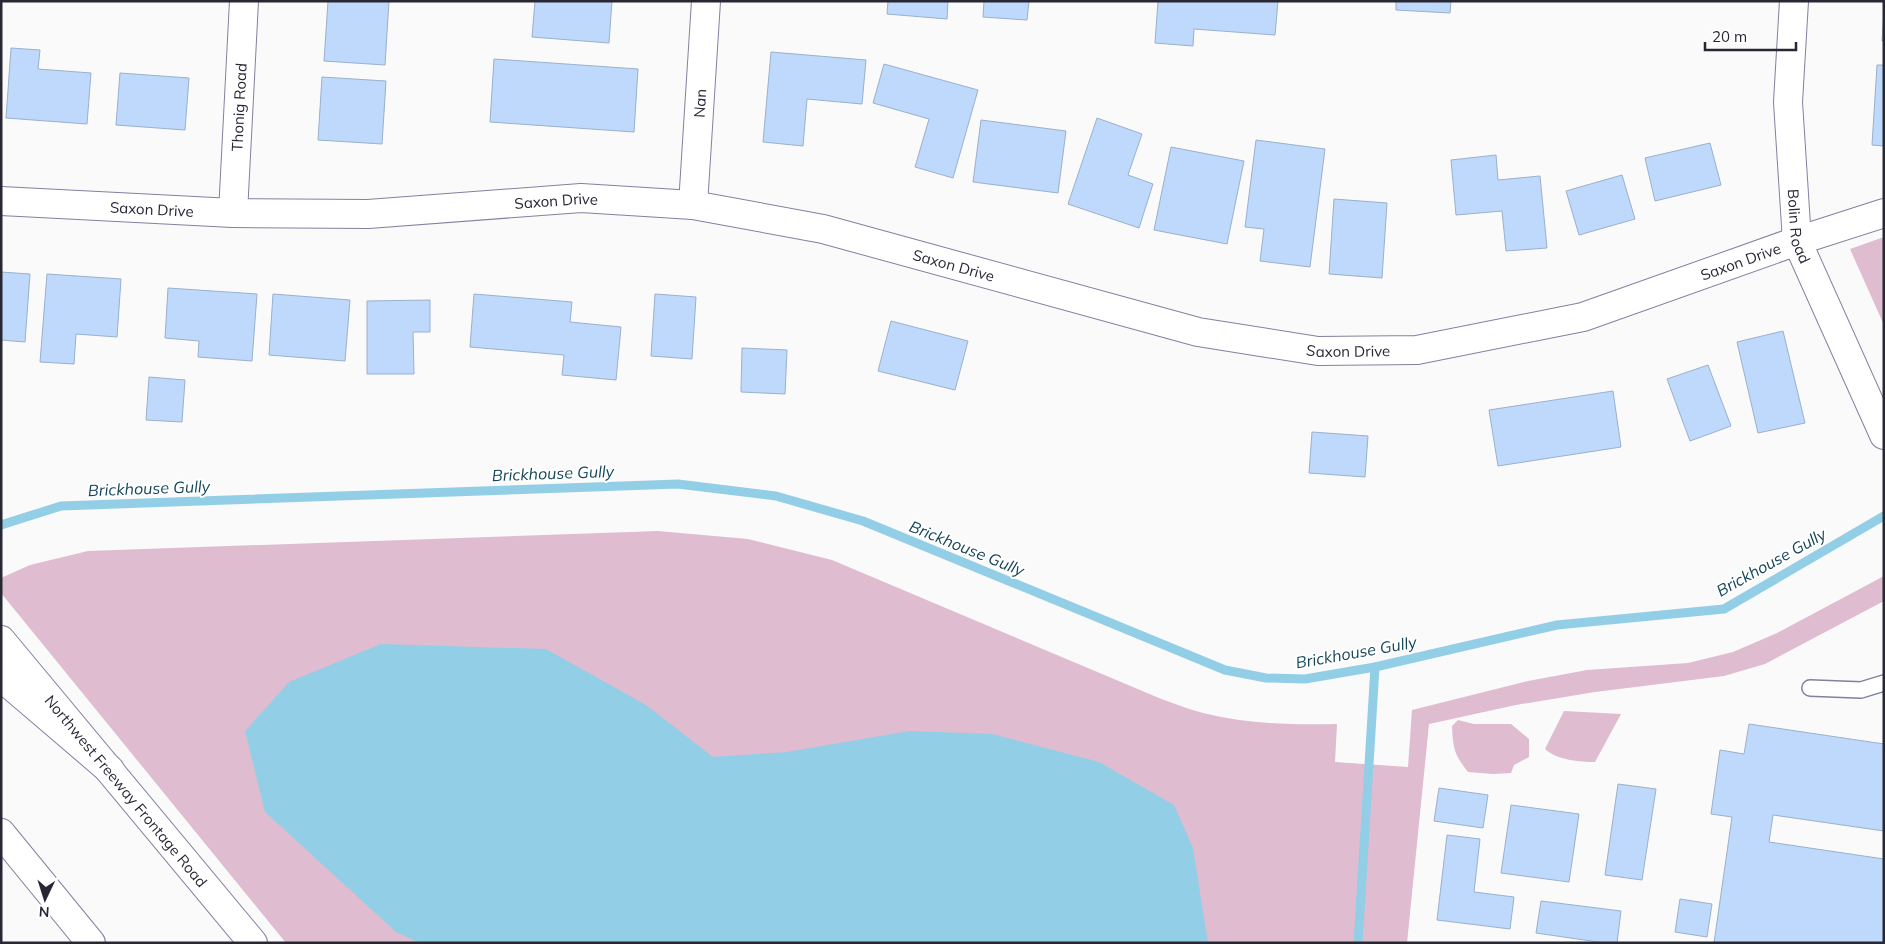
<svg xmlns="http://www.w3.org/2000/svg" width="1885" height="944" viewBox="0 0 1885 944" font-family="Mulish,sans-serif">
  <rect width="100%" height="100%" fill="#fafafa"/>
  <!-- green -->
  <g fill="#dfbcd0">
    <path d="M 1884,237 L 1884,325 L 1850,249 Z"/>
    <path d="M 658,531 L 748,539 L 832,560 L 1159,698 C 1173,703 1188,709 1203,713 C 1247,724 1292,725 1337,724 L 1335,762 L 1408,767 L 1412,710 L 1528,681 L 1587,670 L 1688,663 L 1733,652 L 1777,633 L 1884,576 L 1884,601 L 1765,664 L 1724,676 L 1595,692 L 1516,705 L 1429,724 L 1407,943 L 286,943 L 1,593 L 1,578 L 30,565 L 88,551 Z"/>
    <path d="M 1564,711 L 1621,714 L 1595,762 C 1579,762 1557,760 1545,749 Z"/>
    <path d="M 1458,720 L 1474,724 L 1511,724 L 1529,739 L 1529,757 L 1514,765 L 1511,773 L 1493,774 L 1468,772 C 1454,754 1453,748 1452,726 Z"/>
  </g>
  <!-- water -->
  <path fill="#93cee7" d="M 381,644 L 546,649 L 646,705 L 713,757 L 787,752 L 909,731 L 992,734 L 1099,762 L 1174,805 L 1193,848 L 1208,943 L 420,943 L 396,932 L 265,812 L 245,731 L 289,682 Z"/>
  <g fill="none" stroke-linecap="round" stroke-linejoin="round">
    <!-- stream -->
    <g stroke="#93cee7" stroke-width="9">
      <path d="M 1,525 L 61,506 L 678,484 L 776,496 L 863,521 L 1225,670 L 1266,678 L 1305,679 L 1375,667 L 1557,625 L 1724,609 L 1884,516"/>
      <path d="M 1358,943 L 1375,667"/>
    </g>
  </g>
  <!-- building -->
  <g fill="#bed9fb" stroke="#9ab0cc">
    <path d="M 328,1 L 389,1 L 385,65 L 324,61 Z"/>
    <path d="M 535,1 L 612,1 L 609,43 L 532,37 Z"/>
    <path d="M 888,1 L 948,1 L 947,19 L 887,14 Z"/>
    <path d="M 984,1 L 1029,1 L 1027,20 L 983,17 Z"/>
    <path d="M 1158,1 L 1278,1 L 1275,35 L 1194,29 L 1193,46 L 1155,43 Z"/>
    <path d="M 1396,1 L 1451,1 L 1450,13 L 1396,10 Z"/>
    <path d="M 1884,13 L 1884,41 L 1882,41 Z"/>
    <path d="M 11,48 L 40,50 L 38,69 L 91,73 L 87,124 L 6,118 Z"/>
    <path d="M 771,52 L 866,60 L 862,104 L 807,99 L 803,146 L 763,142 Z"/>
    <path d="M 494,59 L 638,69 L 634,132 L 490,122 Z"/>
    <path d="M 884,64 L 978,90 L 953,178 L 915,167 L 929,119 L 873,103 Z"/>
    <path d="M 1877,65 L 1884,65 L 1884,146 L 1872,145 Z"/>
    <path d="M 120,73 L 189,78 L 185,130 L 116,125 Z"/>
    <path d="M 322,77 L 386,81 L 382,144 L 318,140 Z"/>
    <path d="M 1097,118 L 1142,134 L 1128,175 L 1153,184 L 1139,228 L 1068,204 Z"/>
    <path d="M 981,120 L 1066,131 L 1058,193 L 973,182 Z"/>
    <path d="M 1256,140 L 1325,149 L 1310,267 L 1260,261 L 1264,229 L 1245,227 Z"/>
    <path d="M 1710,143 L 1721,185 L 1655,201 L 1645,158 Z"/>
    <path d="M 1171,147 L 1244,161 L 1227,244 L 1154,230 Z"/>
    <path d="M 1496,155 L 1498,180 L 1540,176 L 1547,248 L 1506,251 L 1502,211 L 1456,215 L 1451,160 Z"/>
    <path d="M 1622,175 L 1635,219 L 1579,235 L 1566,191 Z"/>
    <path d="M 1334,199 L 1387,203 L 1382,278 L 1329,274 Z"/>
    <path d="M 1,272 L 30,274 L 25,342 L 1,340 Z"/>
    <path d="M 47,274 L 121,279 L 117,337 L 76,334 L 74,364 L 40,362 Z"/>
    <path d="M 168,288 L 257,294 L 252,361 L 198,357 L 199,341 L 165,338 Z"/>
    <path d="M 273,294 L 350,300 L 345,361 L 269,355 Z"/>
    <path d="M 474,294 L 572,302 L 570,322 L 621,327 L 616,380 L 562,375 L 564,355 L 470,347 Z"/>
    <path d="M 655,294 L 696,297 L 692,359 L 651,356 Z"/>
    <path d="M 430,300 L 430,332 L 413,332 L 414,374 L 367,374 L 367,301 Z"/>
    <path d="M 891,321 L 968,341 L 955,390 L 878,371 Z"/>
    <path d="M 1783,331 L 1805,423 L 1758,433 L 1737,342 Z"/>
    <path d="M 742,348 L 787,350 L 785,394 L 741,392 Z"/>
    <path d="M 1708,365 L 1731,426 L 1690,441 L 1667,379 Z"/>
    <path d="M 149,377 L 185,380 L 182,422 L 146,420 Z"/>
    <path d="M 1613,391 L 1621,447 L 1498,466 L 1489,410 Z"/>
    <path d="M 1312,432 L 1368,436 L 1365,477 L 1309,473 Z"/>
    <path d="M 1749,724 L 1884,744 L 1884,831 L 1773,815 L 1769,842 L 1884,859 L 1884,943 L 1714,943 L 1732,817 L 1711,814 L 1720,750 L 1744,754 Z"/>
    <path d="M 1618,784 L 1656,789 L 1642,880 L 1605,875 Z"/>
    <path d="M 1439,788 L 1488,795 L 1483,828 L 1434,821 Z"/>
    <path d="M 1511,805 L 1579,814 L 1569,882 L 1501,873 Z"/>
    <path d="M 1447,835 L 1480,839 L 1474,892 L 1514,897 L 1510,929 L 1437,920 Z"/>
    <path d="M 1680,899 L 1712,904 L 1707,937 L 1675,932 Z"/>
    <path d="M 1541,901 L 1621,911 L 1617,943 L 1605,943 L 1536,933 Z"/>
  </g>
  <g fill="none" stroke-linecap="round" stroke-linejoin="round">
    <!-- service casing -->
    <g stroke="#8181a1" stroke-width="18">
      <path id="service" d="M 1810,688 L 1861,690 L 1884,683"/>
    </g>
    <!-- minor casing -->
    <g stroke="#8181a1" stroke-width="30">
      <g id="minor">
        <path id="s1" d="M 1794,1 L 1788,102 L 1797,241 L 1884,435"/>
        <path id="s2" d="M 1,201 L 233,213 L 368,214 L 581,198 L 693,205 L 823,229 L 1198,332 L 1318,351 L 1417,350 L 1583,317 L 1797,241 L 1884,213"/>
        <path id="s3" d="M 693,205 L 706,1"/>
        <path id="s4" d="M 233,213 L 244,1"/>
      </g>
    </g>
    <!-- secondary casing -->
    <g stroke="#8181a1" stroke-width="30">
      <g id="secondary">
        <path id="s5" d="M 1,640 L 253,943"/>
      </g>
    </g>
    <!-- motorway casing -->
    <g stroke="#8181a1" stroke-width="30">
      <g id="motorway">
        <path d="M 1,677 L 110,770"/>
        <path d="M 1,833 L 91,943"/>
      </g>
    </g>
    <!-- service -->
    <use href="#service" stroke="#fff" stroke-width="15"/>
    <!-- minor -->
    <use href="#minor" stroke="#fff" stroke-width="28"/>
    <!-- secondary -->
    <use href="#secondary" stroke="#fff" stroke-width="28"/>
    <!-- motorway -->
    <use href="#motorway" stroke="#fff" stroke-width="28"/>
  </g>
  <g text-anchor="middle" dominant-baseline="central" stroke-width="4" stroke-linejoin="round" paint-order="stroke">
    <!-- street labels -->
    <g font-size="15" fill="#282835" stroke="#fff">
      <text stroke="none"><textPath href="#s3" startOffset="102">Nan</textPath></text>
      <text stroke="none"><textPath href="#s4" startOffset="106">Thonig Road</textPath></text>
      <text stroke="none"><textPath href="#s2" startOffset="556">Saxon Drive</textPath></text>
      <text stroke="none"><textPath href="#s2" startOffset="151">Saxon Drive</textPath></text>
      <text stroke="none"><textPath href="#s1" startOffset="226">Bolin Road</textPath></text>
      <text stroke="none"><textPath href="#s2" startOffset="1771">Saxon Drive</textPath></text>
      <text stroke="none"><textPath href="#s2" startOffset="961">Saxon Drive</textPath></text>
      <text stroke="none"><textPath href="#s2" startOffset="1366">Saxon Drive</textPath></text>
      <text stroke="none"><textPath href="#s5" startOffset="196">Northwest Freeway Frontage Road</textPath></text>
    </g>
    <!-- water labels -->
    <g font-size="16" font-style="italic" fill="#144658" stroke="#fff">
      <text transform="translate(553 473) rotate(-2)">Brickhouse Gully</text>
      <text transform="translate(149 488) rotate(-2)">Brickhouse Gully</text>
      <text transform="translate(967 548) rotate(22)">Brickhouse Gully</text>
      <text transform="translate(1771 562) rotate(-29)">Brickhouse Gully</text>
      <text transform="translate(1356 652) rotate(-10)">Brickhouse Gully</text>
    </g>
  </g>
  <!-- border -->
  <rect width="1885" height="944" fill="none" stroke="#282835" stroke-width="5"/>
  <!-- north arrow -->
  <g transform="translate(45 899) rotate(184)" stroke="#ffffff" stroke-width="4" paint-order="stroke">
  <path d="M0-4L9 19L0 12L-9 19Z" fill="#282835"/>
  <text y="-8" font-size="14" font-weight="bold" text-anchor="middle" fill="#282835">N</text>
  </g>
  <!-- scale -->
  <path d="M1705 42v8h91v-8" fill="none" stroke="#282835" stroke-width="2.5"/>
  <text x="1712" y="42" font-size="15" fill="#282835" stroke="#ffffff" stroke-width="4" paint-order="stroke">20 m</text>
</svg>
